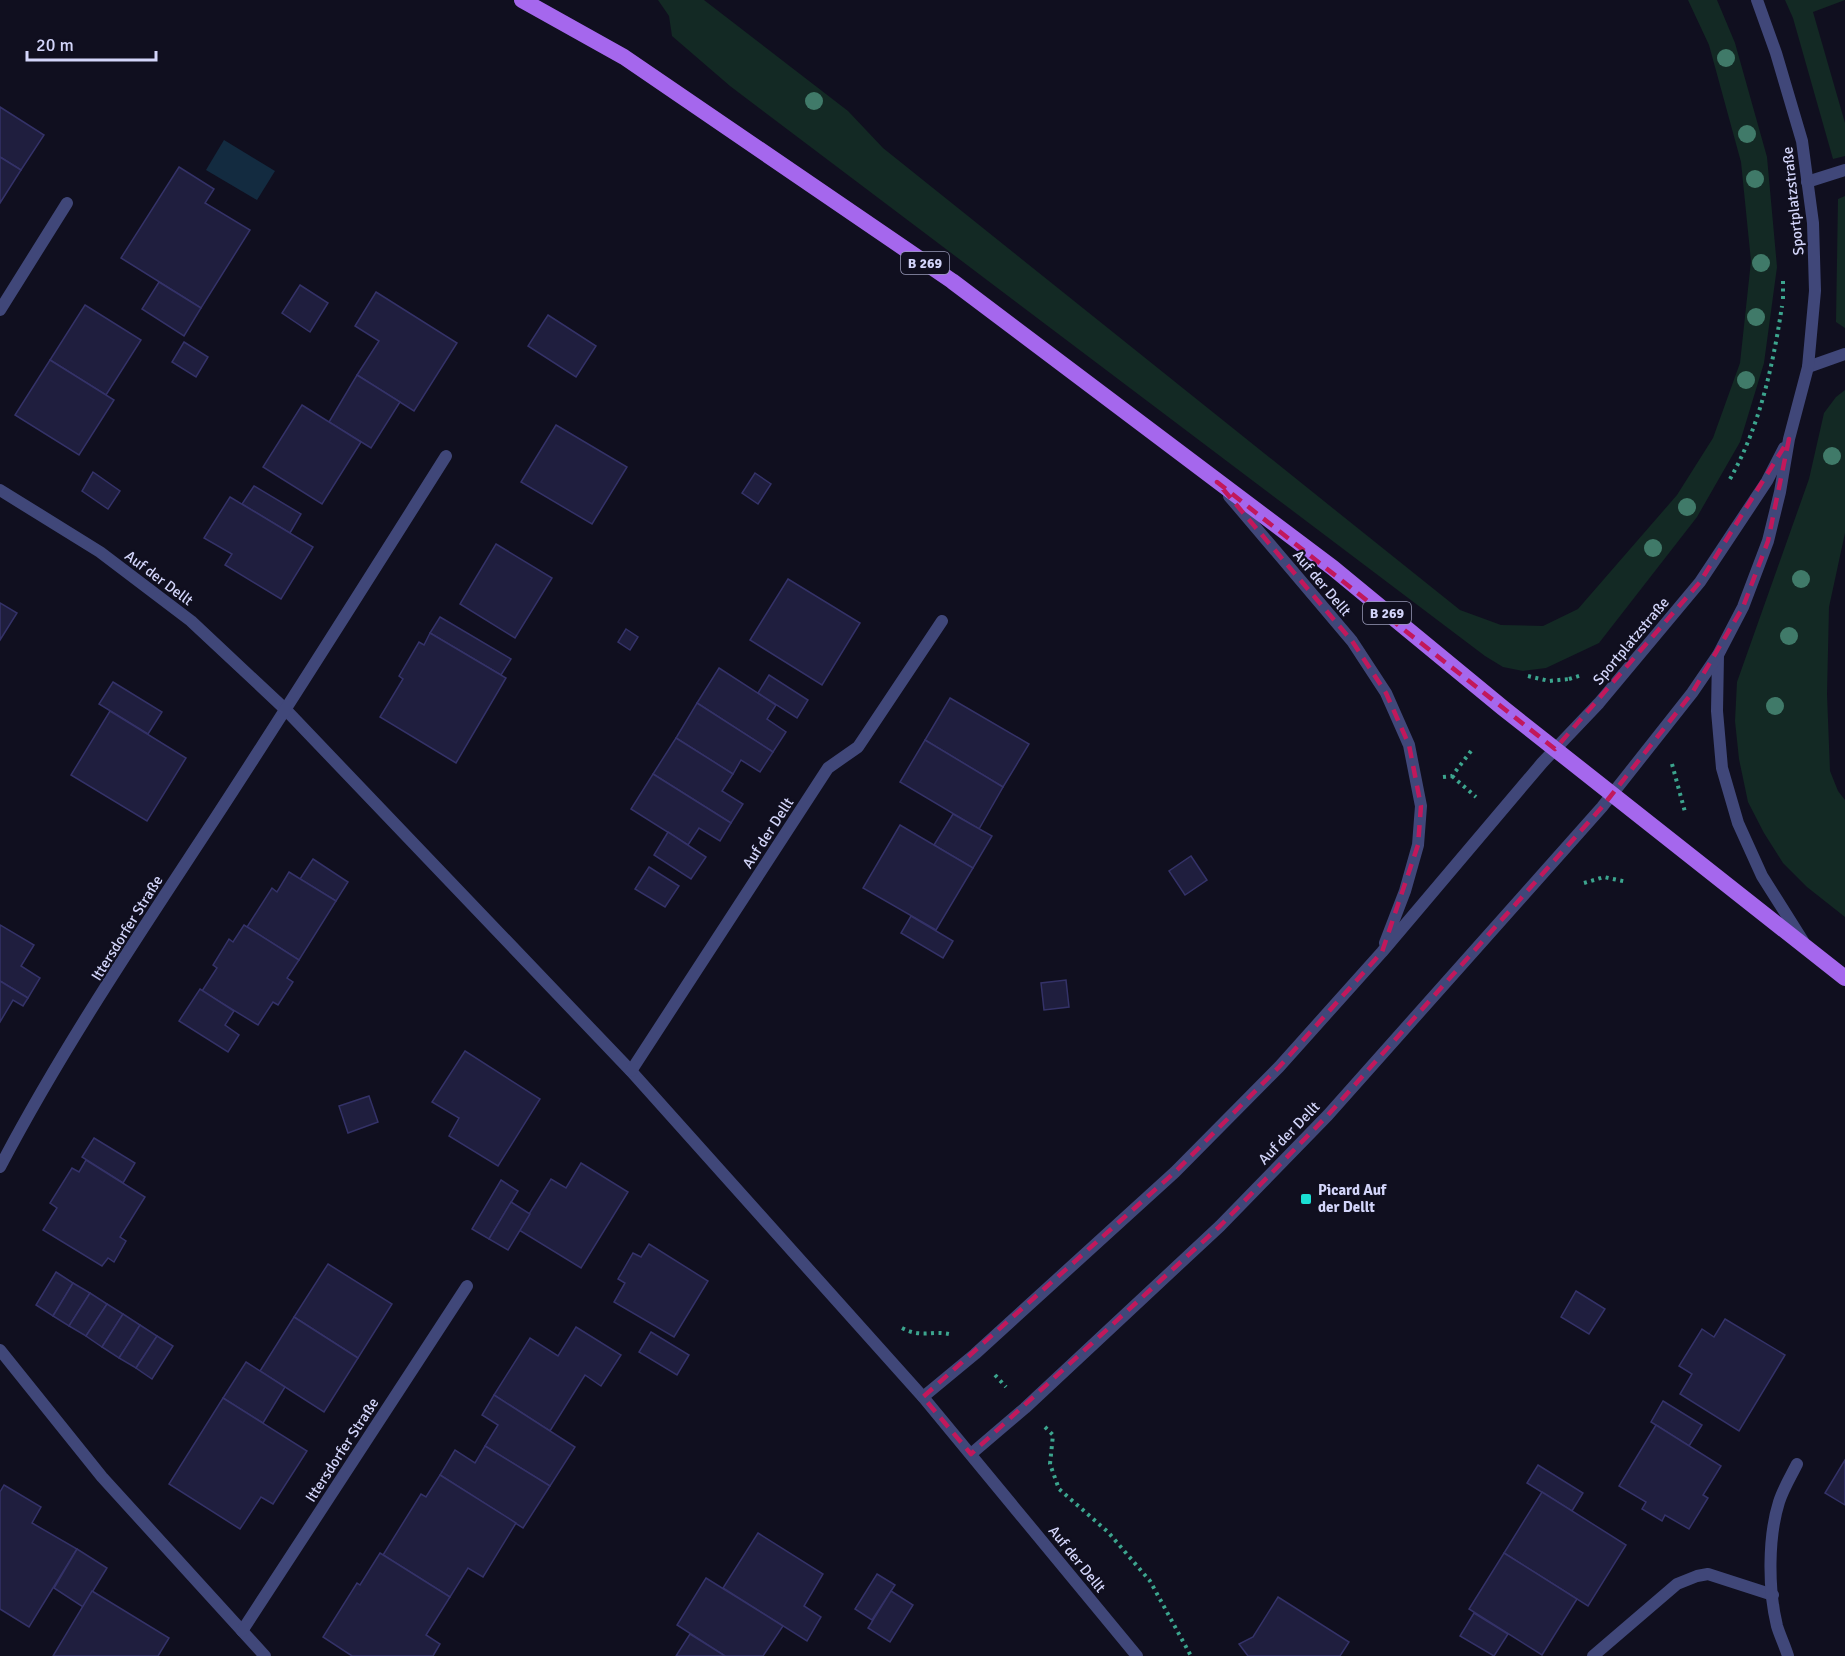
<svg xmlns="http://www.w3.org/2000/svg" width="1845" height="1656" viewBox="0 0 1845 1656" font-family="Signika,sans-serif">
  <rect width="100%" height="100%" fill="#100f1f"/>
  <!-- green -->
  <g fill="#132924">
    <path d="M 658,0 L 704,0 L 848,111 L 883,148 L 1460,610 L 1501,625 L 1543,626 L 1578,609 L 1677,495 L 1713,438 L 1740,363 L 1751,261 L 1741,162 L 1709,45 L 1688,0 L 1717,0 L 1735,43 L 1767,157 L 1777,267 L 1764,363 L 1740,442 L 1697,517 L 1599,643 L 1546,668 L 1523,671 L 1503,667 L 1485,656 L 730,86 L 672,36 L 669,16 Z"/>
    <path d="M 1785,0 L 1845,0 L 1813,12 L 1845,123 L 1845,156 L 1833,159 L 1793,18 Z"/>
    <path d="M 1845,196 L 1845,328 L 1836,322 L 1838,199 Z"/>
    <path d="M 1845,390 L 1845,533 L 1829,607 L 1827,694 L 1830,771 L 1838,791 L 1845,800 L 1845,917 L 1807,887 L 1783,863 L 1764,833 L 1748,802 L 1739,759 L 1735,721 L 1737,682 L 1809,479 L 1824,413 L 1836,397 Z"/>
  </g>
  <!-- water -->
  <path fill="#132b40" d="M 224,140 L 275,171 L 257,200 L 206,170 Z"/>
  <!-- building -->
  <g fill="#1f1e3e" stroke="#343268" stroke-width="1.5">
    <path d="M 0,107 L 44,135 L 21,170 L 0,157 Z"/>
    <path d="M 0,157 L 21,170 L 0,203 Z"/>
    <path d="M 179,167 L 214,189 L 205,203 L 250,230 L 201,308 L 121,258 Z"/>
    <path d="M 159,282 L 201,308 L 184,336 L 142,309 Z"/>
    <path d="M 300,285 L 328,303 L 310,332 L 282,313 Z"/>
    <path d="M 376,292 L 457,343 L 414,411 L 357,375 L 379,341 L 355,326 Z"/>
    <path d="M 85,305 L 141,340 L 106,395 L 50,360 Z"/>
    <path d="M 548,315 L 596,346 L 576,377 L 528,346 Z"/>
    <path d="M 184,342 L 208,357 L 196,377 L 172,362 Z"/>
    <path d="M 50,360 L 114,400 L 79,455 L 15,415 Z"/>
    <path d="M 357,375 L 400,402 L 371,448 L 329,422 Z"/>
    <path d="M 302,405 L 361,442 L 322,504 L 263,467 Z"/>
    <path d="M 556,425 L 627,467 L 592,524 L 521,482 Z"/>
    <path d="M 93,472 L 120,491 L 108,509 L 82,491 Z"/>
    <path d="M 755,473 L 771,484 L 758,504 L 742,493 Z"/>
    <path d="M 254,486 L 301,514 L 290,533 L 242,504 Z"/>
    <path d="M 230,497 L 313,547 L 281,599 L 225,565 L 232,554 L 204,538 Z"/>
    <path d="M 496,544 L 552,578 L 515,638 L 460,604 Z"/>
    <path d="M 788,579 L 860,623 L 822,685 L 750,640 Z"/>
    <path d="M 0,603 L 17,613 L 0,640 Z"/>
    <path d="M 440,617 L 511,659 L 501,675 L 430,633 Z"/>
    <path d="M 626,629 L 638,637 L 630,650 L 618,642 Z"/>
    <path d="M 430,633 L 506,678 L 456,763 L 380,717 L 403,679 L 399,676 L 419,642 L 424,645 Z"/>
    <path d="M 719,668 L 776,705 L 767,719 L 786,732 L 773,752 L 697,703 Z"/>
    <path d="M 769,675 L 808,700 L 797,718 L 758,693 Z"/>
    <path d="M 113,682 L 162,712 L 148,734 L 99,704 Z"/>
    <path d="M 950,698 L 1029,744 L 1003,787 L 925,740 Z"/>
    <path d="M 697,703 L 773,752 L 760,772 L 741,760 L 733,774 L 676,738 Z"/>
    <path d="M 110,711 L 186,758 L 147,821 L 71,775 Z"/>
    <path d="M 676,738 L 733,774 L 722,791 L 743,804 L 731,823 L 653,774 Z"/>
    <path d="M 925,740 L 1003,787 L 979,829 L 900,782 Z"/>
    <path d="M 653,774 L 731,823 L 720,841 L 699,828 L 688,845 L 631,809 Z"/>
    <path d="M 953,814 L 992,836 L 973,868 L 934,845 Z"/>
    <path d="M 900,825 L 973,868 L 936,930 L 863,888 Z"/>
    <path d="M 668,832 L 706,857 L 691,879 L 654,855 Z"/>
    <path d="M 1191,856 L 1207,880 L 1185,895 L 1169,871 Z"/>
    <path d="M 313,859 L 348,882 L 336,901 L 300,879 Z"/>
    <path d="M 649,867 L 679,886 L 665,907 L 635,889 Z"/>
    <path d="M 289,872 L 336,901 L 299,960 L 247,927 L 272,888 L 277,892 Z"/>
    <path d="M 911,916 L 953,941 L 943,958 L 901,933 Z"/>
    <path d="M 0,925 L 34,945 L 21,966 L 40,978 L 28,998 L 0,981 Z"/>
    <path d="M 244,925 L 299,960 L 287,978 L 293,982 L 278,1005 L 273,1002 L 258,1025 L 202,991 L 217,968 L 213,965 L 229,939 L 233,942 Z"/>
    <path d="M 1066,980 L 1069,1007 L 1044,1010 L 1041,983 Z"/>
    <path d="M 0,981 L 28,998 L 23,1006 L 13,1000 L 0,1022 Z"/>
    <path d="M 200,989 L 234,1011 L 225,1025 L 239,1035 L 228,1052 L 179,1021 Z"/>
    <path d="M 465,1051 L 540,1099 L 498,1166 L 449,1136 L 459,1118 L 432,1102 Z"/>
    <path d="M 369,1096 L 378,1122 L 348,1133 L 339,1106 Z"/>
    <path d="M 94,1138 L 135,1163 L 123,1183 L 82,1157 Z"/>
    <path d="M 86,1160 L 145,1197 L 120,1237 L 126,1241 L 114,1262 L 108,1258 L 102,1266 L 43,1230 L 57,1208 L 50,1203 L 72,1168 L 79,1172 Z"/>
    <path d="M 581,1163 L 628,1192 L 581,1268 L 519,1230 L 551,1179 L 566,1188 Z"/>
    <path d="M 501,1180 L 518,1191 L 489,1239 L 472,1229 Z"/>
    <path d="M 511,1202 L 530,1214 L 508,1250 L 489,1239 Z"/>
    <path d="M 649,1244 L 708,1281 L 674,1337 L 614,1302 L 625,1283 L 618,1279 L 633,1253 L 641,1257 Z"/>
    <path d="M 328,1264 L 392,1304 L 358,1358 L 294,1317 Z"/>
    <path d="M 56,1272 L 73,1283 L 53,1316 L 36,1305 Z"/>
    <path d="M 73,1283 L 90,1293 L 69,1326 L 53,1316 Z"/>
    <path d="M 1576,1291 L 1605,1309 L 1589,1334 L 1561,1317 Z"/>
    <path d="M 90,1293 L 107,1304 L 86,1336 L 69,1326 Z"/>
    <path d="M 107,1304 L 123,1314 L 102,1347 L 86,1336 Z"/>
    <path d="M 123,1314 L 140,1325 L 119,1358 L 102,1347 Z"/>
    <path d="M 294,1317 L 358,1358 L 324,1412 L 260,1371 Z"/>
    <path d="M 1725,1319 L 1785,1355 L 1739,1431 L 1680,1394 L 1692,1374 L 1679,1366 L 1702,1329 L 1714,1337 Z"/>
    <path d="M 140,1325 L 157,1336 L 136,1368 L 119,1358 Z"/>
    <path d="M 576,1327 L 621,1355 L 601,1386 L 585,1375 L 550,1431 L 494,1395 L 530,1338 L 558,1356 Z"/>
    <path d="M 651,1332 L 689,1355 L 677,1375 L 639,1352 Z"/>
    <path d="M 157,1336 L 173,1346 L 152,1379 L 136,1368 Z"/>
    <path d="M 246,1362 L 285,1387 L 263,1423 L 223,1398 Z"/>
    <path d="M 494,1395 L 575,1447 L 550,1486 L 485,1446 L 498,1425 L 482,1415 Z"/>
    <path d="M 223,1398 L 307,1451 L 273,1504 L 261,1497 L 240,1529 L 169,1484 Z"/>
    <path d="M 1663,1401 L 1702,1425 L 1689,1446 L 1651,1422 Z"/>
    <path d="M 1656,1425 L 1721,1466 L 1703,1495 L 1708,1498 L 1689,1529 L 1665,1515 L 1662,1521 L 1642,1509 L 1646,1502 L 1619,1486 Z"/>
    <path d="M 485,1446 L 550,1486 L 523,1528 L 440,1475 L 455,1450 L 475,1463 Z"/>
    <path d="M 1845,1460 L 1845,1505 L 1825,1493 Z"/>
    <path d="M 1538,1465 L 1583,1493 L 1572,1511 L 1527,1483 Z"/>
    <path d="M 440,1475 L 516,1523 L 483,1577 L 468,1568 L 450,1597 L 383,1555 L 421,1494 L 426,1497 Z"/>
    <path d="M 4,1485 L 41,1507 L 32,1523 L 77,1549 L 29,1627 L 0,1609 L 0,1492 Z"/>
    <path d="M 1542,1492 L 1626,1545 L 1588,1606 L 1504,1553 Z"/>
    <path d="M 758,1533 L 823,1574 L 804,1606 L 821,1617 L 807,1641 L 723,1588 Z"/>
    <path d="M 77,1549 L 107,1568 L 83,1607 L 54,1588 Z"/>
    <path d="M 380,1553 L 450,1597 L 426,1635 L 440,1644 L 433,1656 L 352,1656 L 323,1637 L 357,1583 L 360,1585 Z"/>
    <path d="M 1504,1553 L 1577,1599 L 1542,1655 L 1469,1609 Z"/>
    <path d="M 877,1574 L 895,1585 L 872,1620 L 855,1609 Z"/>
    <path d="M 706,1578 L 783,1626 L 763,1656 L 725,1656 L 677,1625 Z"/>
    <path d="M 92,1591 L 169,1638 L 158,1656 L 53,1656 Z"/>
    <path d="M 891,1591 L 913,1605 L 890,1642 L 868,1628 Z"/>
    <path d="M 1278,1597 L 1349,1642 L 1340,1656 L 1248,1656 L 1239,1644 L 1253,1637 Z"/>
    <path d="M 1474,1613 L 1508,1634 L 1494,1656 L 1460,1636 Z"/>
    <path d="M 690,1634 L 725,1656 L 676,1656 Z"/>
  </g>
  <g fill="none" stroke-linecap="round" stroke-linejoin="round">
    <!-- path -->
    <g stroke="#3ca58e" stroke-width="4" stroke-dasharray="3 4.5" stroke-linecap="butt">
      <path d="M 1783,299 L 1783,279"/>
      <path d="M 1730,479 C 1760,426 1773,365 1782,306"/>
      <path d="M 1528,676 L 1549,681 L 1569,679"/>
      <path d="M 1569,679 L 1582,675"/>
      <path d="M 1672,764 L 1685,812"/>
      <path d="M 1452,776 L 1476,797"/>
      <path d="M 1443,777 L 1452,776 L 1471,751"/>
      <path d="M 1584,883 L 1604,877 L 1627,882"/>
      <path d="M 902,1328 C 923,1339 932,1329 953,1335"/>
      <path d="M 995,1375 L 1006,1387"/>
      <path d="M 1045,1427 L 1053,1435 L 1050,1464 L 1059,1489 L 1108,1532 L 1150,1581 L 1191,1656"/>
    </g>
    <!-- service -->
    <g stroke="#404779" stroke-width="12">
      <path d="M 1807,182 L 1845,170"/>
      <path d="M 1808,367 L 1845,354"/>
    </g>
    <!-- minor -->
    <g stroke="#404779" stroke-width="12">
      <path d="M 0,310 L 67,203"/>
      <path d="M 0,490 L 100,552 L 191,621 L 286,710 L 631,1071 L 923,1397 L 1137,1656"/>
      <path d="M 1229,496 L 1352,641 L 1386,693 L 1409,745 L 1421,806 L 1418,845 L 1405,891 L 1385,943"/>
      <path d="M 1718,655 L 1717,711 L 1722,768 L 1738,823 L 1762,876 L 1803,941"/>
      <path d="M 631,1071 L 828,768 L 858,747 L 942,621"/>
      <path d="M 0,1167 C 63,1047 140,933 214,820 C 293,699 369,578 446,456"/>
      <path d="M 0,1350 L 102,1477 L 265,1656"/>
      <path d="M 923,1397 L 975,1354 L 1175,1172 L 1279,1067 L 1382,952 L 1542,763 L 1599,703 L 1700,582 L 1767,481 L 1784,448"/>
      <path d="M 971,1454 L 1025,1408 L 1220,1226 L 1328,1115 L 1602,807 L 1692,693 L 1718,655 L 1743,607 L 1768,541 L 1780,492 L 1789,439 L 1808,367 L 1815,291 L 1813,223 L 1802,141 L 1776,53 L 1757,0"/>
      <path d="M 242,1631 L 467,1286"/>
      <path d="M 1593,1656 L 1677,1584 L 1697,1576 L 1708,1574 L 1773,1595"/>
      <path d="M 1788,1656 C 1785,1646 1780,1636 1777,1626 C 1768,1589 1768,1537 1779,1502 C 1783,1489 1791,1476 1797,1464"/>
    </g>
    <!-- primary -->
    <path stroke="#a567ed" stroke-width="16" d="M 522,0 L 624,57 L 952,281 L 1333,568 L 1503,708 L 1845,978"/>
  </g>
  <!-- trees -->
  <g fill="#407a69">
    <circle cx="1726" cy="58" r="9"/>
    <circle cx="814" cy="101" r="9"/>
    <circle cx="1747" cy="134" r="9"/>
    <circle cx="1755" cy="179" r="9"/>
    <circle cx="1761" cy="263" r="9"/>
    <circle cx="1756" cy="317" r="9"/>
    <circle cx="1746" cy="380" r="9"/>
    <circle cx="1832" cy="456" r="9"/>
    <circle cx="1687" cy="507" r="9"/>
    <circle cx="1653" cy="548" r="9"/>
    <circle cx="1801" cy="579" r="9"/>
    <circle cx="1789" cy="636" r="9"/>
    <circle cx="1775" cy="706" r="9"/>
  </g>
  <!-- marked area -->
  <path fill="none" stroke="#c2185b" stroke-width="4.5" stroke-dasharray="12 8" stroke-linejoin="round" d="M 1789,439 L 1768,541 L 1743,607 L 1692,693 L 1602,807 L 1328,1115 L 1220,1226 L 971,1454 L 923,1397 L 1175,1172 L 1279,1067 L 1382,952 L 1418,845 L 1421,806 L 1409,745 L 1386,693 L 1352,641 L 1217,482 L 1555,749 L 1700,582 Z"/>
  <!-- markers -->
  <rect fill="#1adfd3" stroke="#100f1f" stroke-width="2" x="1300" y="1193" width="12" height="12" rx="3"/>
  <g text-anchor="middle" dominant-baseline="central" stroke-width="4.5" stroke-linejoin="round" paint-order="stroke">
    <!-- shield labels -->
    <g fill="#100f1f" stroke="#989ab8" stroke-width="1.5">
      <rect x="901" y="252" width="48" height="22" rx="4.5"/>
      <rect x="1363" y="602" width="48" height="22" rx="4.5"/>
    </g>
    <g font-size="14" font-weight="bold" fill="#d3d5fa">
      <text x="925" y="263">B 269</text>
      <text x="1387" y="613">B 269</text>
    </g>
    <!-- street labels -->
    <g font-size="15" fill="#d3d5fa" stroke="#100f1f">
      <text transform="translate(1793 201) rotate(-96)">Sportplatzstraße</text>
      <text transform="translate(159 578) rotate(37)">Auf der Dellt</text>
      <text transform="translate(1322 583) rotate(50)">Auf der Dellt</text>
      <text transform="translate(1631 641) rotate(-50)">Sportplatzstraße</text>
      <text transform="translate(768 833) rotate(-57)">Auf der Dellt</text>
      <text transform="translate(127 928) rotate(-58)">Ittersdorfer Straße</text>
      <text transform="translate(1289 1133) rotate(-46)">Auf der Dellt</text>
      <text transform="translate(342 1450) rotate(-57)">Ittersdorfer Straße</text>
      <text transform="translate(1077 1559) rotate(51)">Auf der Dellt</text>
    </g>
    <!-- poi labels -->
    <g font-size="15" font-weight="bold" fill="#d3d5fa" stroke="#100f1f" text-anchor="start">
      <text x="1318" y="1190">Picard Auf<tspan x="1318" dy="17">der Dellt</tspan></text>
    </g>
  </g>
  <!-- scale -->
  <path d="M27 51v9h129v-9" fill="none" stroke="#d3d5fa" stroke-width="3"/>
  <text x="36" y="51" font-size="18" fill="#d3d5fa" stroke="#100f1f" stroke-width="4.5" paint-order="stroke">20 m</text>
</svg>
